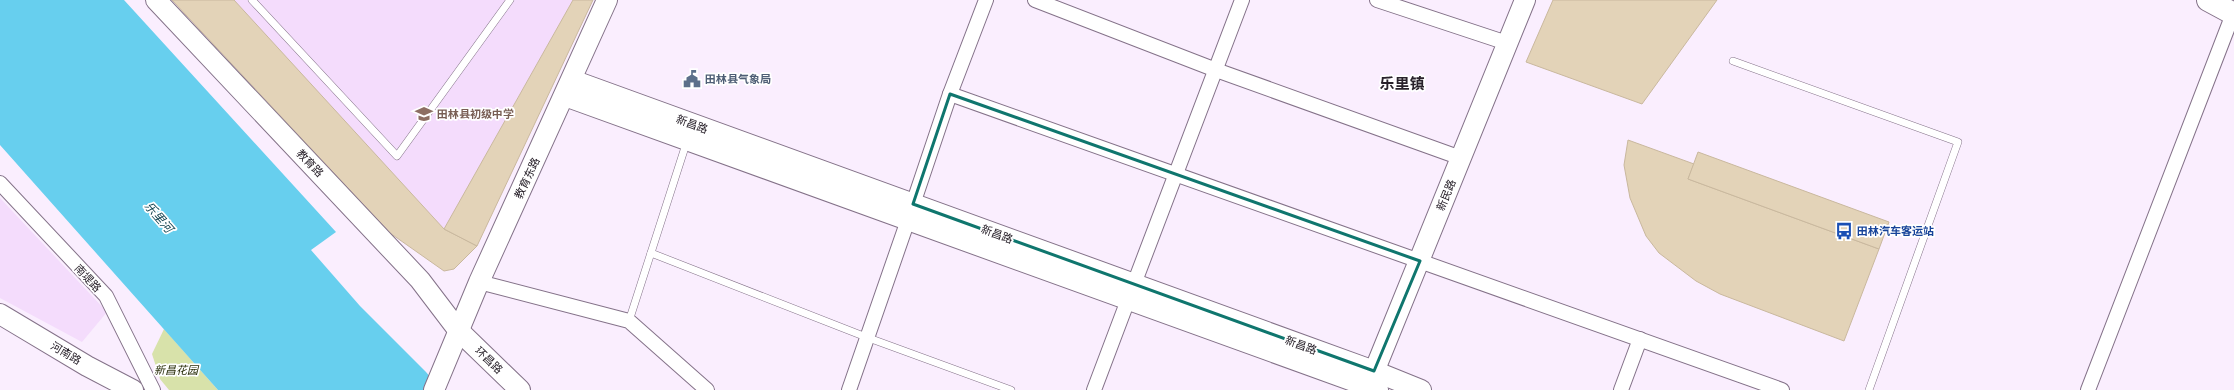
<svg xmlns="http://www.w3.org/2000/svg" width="2234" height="390" viewBox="0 0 2234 390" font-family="'PT Serif','Noto Sans SC',serif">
  <rect width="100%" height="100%" fill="#faeefe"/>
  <!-- built -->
  <g fill="#f4dcfc">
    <path d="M 234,0 L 573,0 L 444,229 Z"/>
    <path d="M 0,198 L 107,312 L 82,342 L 0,298 Z"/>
  </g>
  <!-- green -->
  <path fill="#d8e2aa" d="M 164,329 L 218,390 L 169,390 L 160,379 L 152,354 Z"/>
  <!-- water -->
  <path fill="#67cfee" d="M 0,0 L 124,0 L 336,232 L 311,250 L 360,306 L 426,372 L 441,390 L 218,390 L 0,145 Z"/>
  <!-- building -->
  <g fill="#e3d3b8" stroke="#c9b89e">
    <path d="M 172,0 L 234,0 L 444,229 L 477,246 L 454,269 L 444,271 L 390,233 Z"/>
    <path d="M 573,0 L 593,0 L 477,246 L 444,229 Z"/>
    <path d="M 1553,0 L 1717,0 L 1642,104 L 1526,62 Z"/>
    <path d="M 1628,140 L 1694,164 L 1688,179 L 1879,249 L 1844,341 L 1720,294 L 1696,281 L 1659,253 L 1646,236 L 1630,198 L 1624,165 Z"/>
    <path d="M 1698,152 L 1889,222 L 1879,249 L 1688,179 Z"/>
  </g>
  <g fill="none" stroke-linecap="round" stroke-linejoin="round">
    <!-- lane casing -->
    <g stroke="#847289" stroke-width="8">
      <g id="lane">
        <path d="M 252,0 L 397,156 L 510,0"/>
        <path d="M 1733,61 L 1958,142 L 1869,390"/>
        <path d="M 651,253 L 866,337 L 1011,390"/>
        <path d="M 629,321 L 687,141"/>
      </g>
    </g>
    <!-- street casing -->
    <g stroke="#847289" stroke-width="16">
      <g id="street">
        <path d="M 1035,0 L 1216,70 L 1461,158"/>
        <path d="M 1377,0 L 1507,43"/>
        <path d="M 950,94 L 1782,390"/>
        <path d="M 0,183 L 106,296 L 153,390"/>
        <path d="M 913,204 L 950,94 L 986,0"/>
        <path d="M 479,282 L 629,321 L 707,390"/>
        <path d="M 1134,284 L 1242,0"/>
        <path d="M 849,390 L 908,220"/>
        <path d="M 1094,390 L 1128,300"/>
        <path d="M 1621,390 L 1640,339"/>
        <path d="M 2088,390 L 2233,14"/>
      </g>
    </g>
    <!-- secondary casing -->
    <g stroke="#847289" stroke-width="22">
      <g id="secondary">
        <path d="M 156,0 L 420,280 L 458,330 L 520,390"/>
        <path d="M 572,80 L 1374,371 L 1421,390"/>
        <path d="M 565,96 L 1378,390"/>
        <path d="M 0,314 L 87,366 L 133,390"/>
        <path d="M 1369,384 L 1525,0"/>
        <path d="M 434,390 L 479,282 L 607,0"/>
      </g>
    </g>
    <!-- highway casing -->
    <g stroke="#847289" stroke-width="24">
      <path id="highway" d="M 2208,0 L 2234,14"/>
    </g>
    <!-- lane -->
    <use href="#lane" stroke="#fff" stroke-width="7"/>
    <!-- street -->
    <use href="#street" stroke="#fff" stroke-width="14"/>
    <!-- secondary -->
    <use href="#secondary" stroke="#fff" stroke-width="20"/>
    <!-- highway -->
    <use href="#highway" stroke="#fff" stroke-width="22"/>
  </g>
  <!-- marked area -->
  <path fill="none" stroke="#0f766e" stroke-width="3" stroke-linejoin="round" d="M 950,94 L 1420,261 L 1374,371 L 913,204 Z"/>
  <!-- icons -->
  <defs>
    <g id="civic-bare" transform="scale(1.38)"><path d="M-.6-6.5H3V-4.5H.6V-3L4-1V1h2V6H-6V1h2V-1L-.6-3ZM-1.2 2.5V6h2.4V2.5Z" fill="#5c6f8a" stroke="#fff" stroke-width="2.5" paint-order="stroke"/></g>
    <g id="school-bare" transform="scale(1.38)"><path d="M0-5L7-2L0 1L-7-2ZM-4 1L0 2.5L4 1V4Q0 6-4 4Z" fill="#8d6e63" stroke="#fff" stroke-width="2.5" paint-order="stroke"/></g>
    <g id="bus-bare" transform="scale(1.38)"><path d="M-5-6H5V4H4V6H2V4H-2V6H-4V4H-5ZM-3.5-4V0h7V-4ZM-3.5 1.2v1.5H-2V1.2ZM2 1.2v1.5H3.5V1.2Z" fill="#1a4fb4" stroke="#fff" stroke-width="2.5" paint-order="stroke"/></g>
  </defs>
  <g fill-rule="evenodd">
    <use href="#civic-bare" x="692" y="79"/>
    <use href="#school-bare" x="424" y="114"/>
    <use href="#bus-bare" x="1844" y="231"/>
  </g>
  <g text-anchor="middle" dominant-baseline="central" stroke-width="3.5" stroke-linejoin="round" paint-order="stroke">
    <!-- service labels -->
    <g font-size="11" font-weight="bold" fill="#4e5e75" stroke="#fff" text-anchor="start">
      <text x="705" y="79">田林县气象局</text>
    </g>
    <!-- education labels -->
    <g font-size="11" font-weight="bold" fill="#785e54" stroke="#fff" text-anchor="start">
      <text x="437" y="114">田林县初级中学</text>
    </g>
    <!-- street labels -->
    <g font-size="11" fill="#28212a" stroke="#fff">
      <text transform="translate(692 124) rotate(20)">新昌路</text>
      <text transform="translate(310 163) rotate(46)">教育路</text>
      <text transform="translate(527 178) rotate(-65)">教育东路</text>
      <text transform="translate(1446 195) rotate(-68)">新民路</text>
      <text transform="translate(997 234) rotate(20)">新昌路</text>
      <text transform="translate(88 278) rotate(47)">南堤路</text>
      <text transform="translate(1301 345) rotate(20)">新昌路</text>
      <text transform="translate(66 353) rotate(31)">河南路</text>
      <text transform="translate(489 360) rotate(44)">环昌路</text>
    </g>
    <!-- transit labels -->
    <g font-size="11" font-weight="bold" fill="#164399" stroke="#fff" text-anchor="start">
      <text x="1857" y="231">田林汽车客运站</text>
    </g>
    <!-- park labels -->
    <g font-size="11" font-style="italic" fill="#282d09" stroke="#fff">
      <text x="176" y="370">新昌花园</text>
    </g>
    <!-- water labels -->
    <g font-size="12" font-style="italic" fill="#11414e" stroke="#fff">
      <text transform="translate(159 217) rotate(49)">乐里河</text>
    </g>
    <!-- district labels -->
    <g font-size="15" font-weight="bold" fill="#28212a" stroke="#fff">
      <text x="1402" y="83">乐里镇</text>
    </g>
  </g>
</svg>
